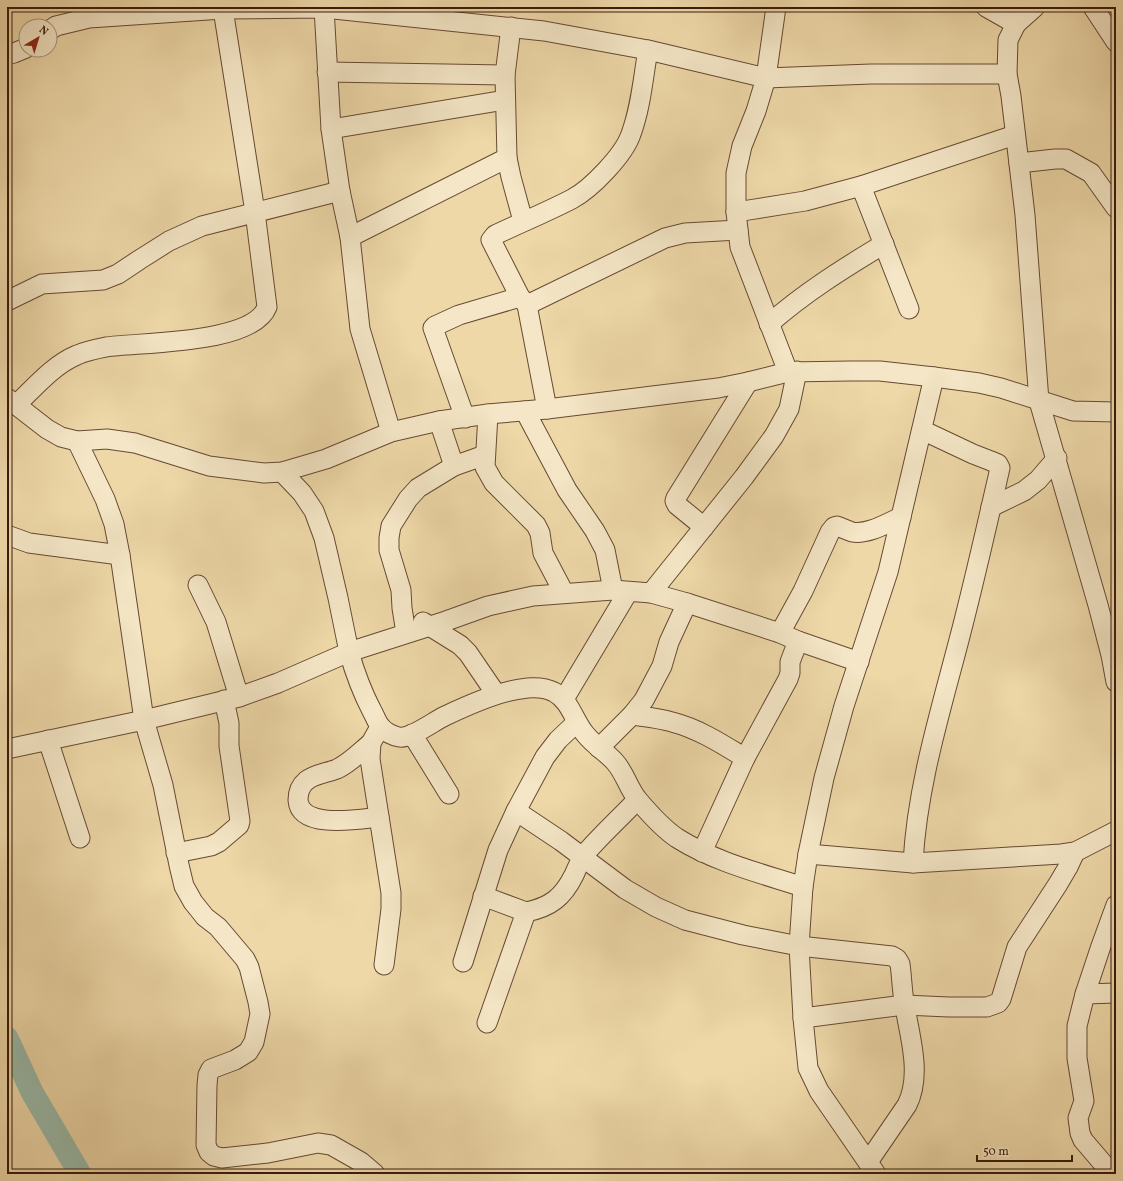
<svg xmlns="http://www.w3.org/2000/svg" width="1123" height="1181" viewBox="0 0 1123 1181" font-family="Vollkorn,serif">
  <rect width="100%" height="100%" fill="#eed8a8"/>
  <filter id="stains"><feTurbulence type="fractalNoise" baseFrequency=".005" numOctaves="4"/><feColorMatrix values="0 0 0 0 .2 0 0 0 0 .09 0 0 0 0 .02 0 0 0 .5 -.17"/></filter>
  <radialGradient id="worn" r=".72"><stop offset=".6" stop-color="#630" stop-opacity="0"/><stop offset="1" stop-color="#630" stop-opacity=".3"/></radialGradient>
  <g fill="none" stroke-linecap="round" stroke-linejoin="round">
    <!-- river -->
    <path stroke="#99baa9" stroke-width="23" d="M 7,1038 L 32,1092 L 80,1174"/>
    <!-- minor casing -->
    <g stroke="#664a33" stroke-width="21">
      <g id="minor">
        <path d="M 776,7 L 766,78 L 756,111 L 742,146 L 736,173 L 736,212 L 740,247 L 788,372"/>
        <path d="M 986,7 L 1016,24"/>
        <path d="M 1035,7 L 1016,24 L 1008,40 L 1007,74 L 1011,96 L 1025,215 L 1039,401 L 1098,605 L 1111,655 L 1116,682"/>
        <path d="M 1093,7 L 1116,42"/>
        <path d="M 324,8 L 331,129 L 340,191 L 350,237 L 360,329 L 391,432"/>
        <path d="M 511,27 L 505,75 L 507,158 L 511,177 L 523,221"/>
        <path d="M 50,30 L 56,26 L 89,18 L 223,9 L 324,8 L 544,31 L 648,50 L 766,78 L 871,74 L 1007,74"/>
        <path d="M 7,55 L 14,53 L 26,48"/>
        <path d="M 327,72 L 505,75"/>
        <path d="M 331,129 L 505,100"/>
        <path d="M 1019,163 L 1055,159 L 1066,159 L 1091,173 L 1116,208"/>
        <path d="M 861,186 L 909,309"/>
        <path d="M 736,212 L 805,201 L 861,186 L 1015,135"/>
        <path d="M 350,237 L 507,158"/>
        <path d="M 7,301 L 42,284 L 103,280 L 118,274 L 139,260 L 169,241 L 202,226 L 340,191"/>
        <path d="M 527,305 L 665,238 L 685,233 L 738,230"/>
        <path d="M 769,324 C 804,293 844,268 884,244"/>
        <path d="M 7,398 L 47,429 L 61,437 L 77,441 L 107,439 L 135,443 L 209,466 L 264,473 L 282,472 L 326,459 L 391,432 L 439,421 L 488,414 L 547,409 L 718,388 L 748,382 L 788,372 L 850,371 L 880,371 L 934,377 L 979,383 L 1001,388 L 1073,411 L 1116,412"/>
        <path d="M 16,405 C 34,388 53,365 77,355 C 86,351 96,349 106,347 C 142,342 253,344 267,307 L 255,212 L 223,9"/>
        <path d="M 547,409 L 527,305 L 520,297 L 491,240 L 495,235 C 520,223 547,212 572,199 C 591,189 624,155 631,134 C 641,107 643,78 648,50"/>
        <path d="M 525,411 L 567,490 L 595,531 L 605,550 L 613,590"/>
        <path d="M 488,414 L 485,467 L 494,483 L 536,525 L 540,533 L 543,553 L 564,593"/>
        <path d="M 465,418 L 433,328 L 435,326 L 459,315 L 520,297"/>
        <path d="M 439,421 L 454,466"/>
        <path d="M 77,441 L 105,499 L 114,524 L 120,555 L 144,720 L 163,785 L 179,865 L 184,886 L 193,902 L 205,917 L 218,927 L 245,959 L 249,967 L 258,1002 L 260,1014 L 254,1042 L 248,1052 L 235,1060 L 211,1069 L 208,1075 L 207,1085 L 206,1145 L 209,1152 L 214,1156 L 222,1158 L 268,1153 L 318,1143 L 331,1145 L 361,1162 L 375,1174"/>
        <path d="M 991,507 L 1024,491 L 1038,480 L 1057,458"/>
        <path d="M 704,527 L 677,505 L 675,501 L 676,498 L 748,382"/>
        <path d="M 7,535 L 29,543 L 120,555"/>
        <path d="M 198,585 L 216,622 L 239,697"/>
        <path d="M 651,593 L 744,477 L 774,436 L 789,409 L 797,371"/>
        <path d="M 423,622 L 460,645 L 468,653 L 496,694"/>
        <path d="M 406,633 L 402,608 L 401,590 L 389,550 L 389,538 L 391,526 L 408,499 L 418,488 L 454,466 L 485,455"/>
        <path d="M 780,633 L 803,591 L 830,532 L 834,527 L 837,526 C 842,528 847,530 852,532 C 868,535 887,523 901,517"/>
        <path d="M 564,699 L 628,592"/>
        <path d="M 632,715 C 646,717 659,718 672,722 C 699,729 722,744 745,758"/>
        <path d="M 380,727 L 371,743 L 370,759 L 391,893 L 391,909 L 384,965"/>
        <path d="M 412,734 L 449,794"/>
        <path d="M 48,740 L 80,838"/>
        <path d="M 371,743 C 360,752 350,763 337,769 C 327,773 314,774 306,781 C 300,786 298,792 298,800 C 300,830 360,819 379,817"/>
        <path d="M 599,748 L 632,715 L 644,700 L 662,666 L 669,642 L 687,603"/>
        <path d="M 7,749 L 144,720 L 239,697 L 278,683 L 349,652 L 338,598 L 324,538 L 314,511 L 302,493 L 282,472"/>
        <path d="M 516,811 L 561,841 L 625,889 L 656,907 L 685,920 L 743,935 L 799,946 L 892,956 L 897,959 L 900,964 C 902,978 902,993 905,1007 C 910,1038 922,1075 907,1105 L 868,1162"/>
        <path d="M 702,852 L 745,758 L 788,679 L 790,673 L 790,662 L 798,641"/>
        <path d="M 176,853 L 211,846 L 219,842 L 239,825 L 240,821 L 229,746 L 229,723 L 224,700"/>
        <path d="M 808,854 L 913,863 C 917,787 940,713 959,640 C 974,583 987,525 1000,468 L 998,464 L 991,461 L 973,454 L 922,430"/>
        <path d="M 913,863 L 1061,854 L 1075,852 L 1116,831"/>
        <path d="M 803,887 C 760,873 715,862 677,838 C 662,828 649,813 638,800 C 628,788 625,773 615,762 C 606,752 594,745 586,735 C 574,722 571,701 554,692 C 540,685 524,688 510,691 C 488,696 466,706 445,716 C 434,721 411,739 399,737 C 393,736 385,732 381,727 C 377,723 375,716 372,711 C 362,692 355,673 349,652 L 446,621 L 488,606 L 533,596 L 613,590 L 651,593 L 687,603 L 780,633 L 798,641 L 859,662"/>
        <path d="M 483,896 L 526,912 L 487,1023"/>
        <path d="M 526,912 C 551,907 563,897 574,875 C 577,868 580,861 584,855 C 600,836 620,818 637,800"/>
        <path d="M 463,962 L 498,850 L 516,811 L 545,757 L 558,740 L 577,722"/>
        <path d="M 1085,994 L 1116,993"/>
        <path d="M 803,1018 L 904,1005 L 949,1007 L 987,1007 L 998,1003 L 1001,999 L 1017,947 L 1058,884 L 1068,867 L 1075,852"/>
        <path d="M 876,1174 L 819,1091 L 808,1068 L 803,1018 L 799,946 L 803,887 L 808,854 L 824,778 L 844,706 L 888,572 L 934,377"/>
        <path d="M 1112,1174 L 1083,1140 L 1080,1133 L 1078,1118 L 1084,1101 L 1077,1058 L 1077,1026 L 1085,994 L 1101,946 L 1116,905"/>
      </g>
    </g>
    <!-- minor -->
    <use href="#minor" stroke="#f4e6c6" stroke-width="19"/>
  </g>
  <!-- margin -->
  <rect width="1123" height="1181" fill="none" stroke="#eed8a8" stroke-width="24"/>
  <rect x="8" y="8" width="1107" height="1165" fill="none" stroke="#391b0c" stroke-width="2"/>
  <rect x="12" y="12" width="1099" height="1157" fill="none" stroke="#391b0c"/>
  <!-- north arrow -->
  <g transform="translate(38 38) rotate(38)"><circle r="19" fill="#f4e6c6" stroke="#a9957c"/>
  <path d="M0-3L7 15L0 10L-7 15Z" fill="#8f2418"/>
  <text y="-6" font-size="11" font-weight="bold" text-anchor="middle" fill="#391b0c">N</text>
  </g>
  <!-- scale -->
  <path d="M977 1155v6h95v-6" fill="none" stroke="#391b0c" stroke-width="2"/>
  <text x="983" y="1155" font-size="12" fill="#391b0c" stroke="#f4e6c6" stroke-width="3" paint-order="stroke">50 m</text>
  <rect width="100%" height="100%" filter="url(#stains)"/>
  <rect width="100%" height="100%" fill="url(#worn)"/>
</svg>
